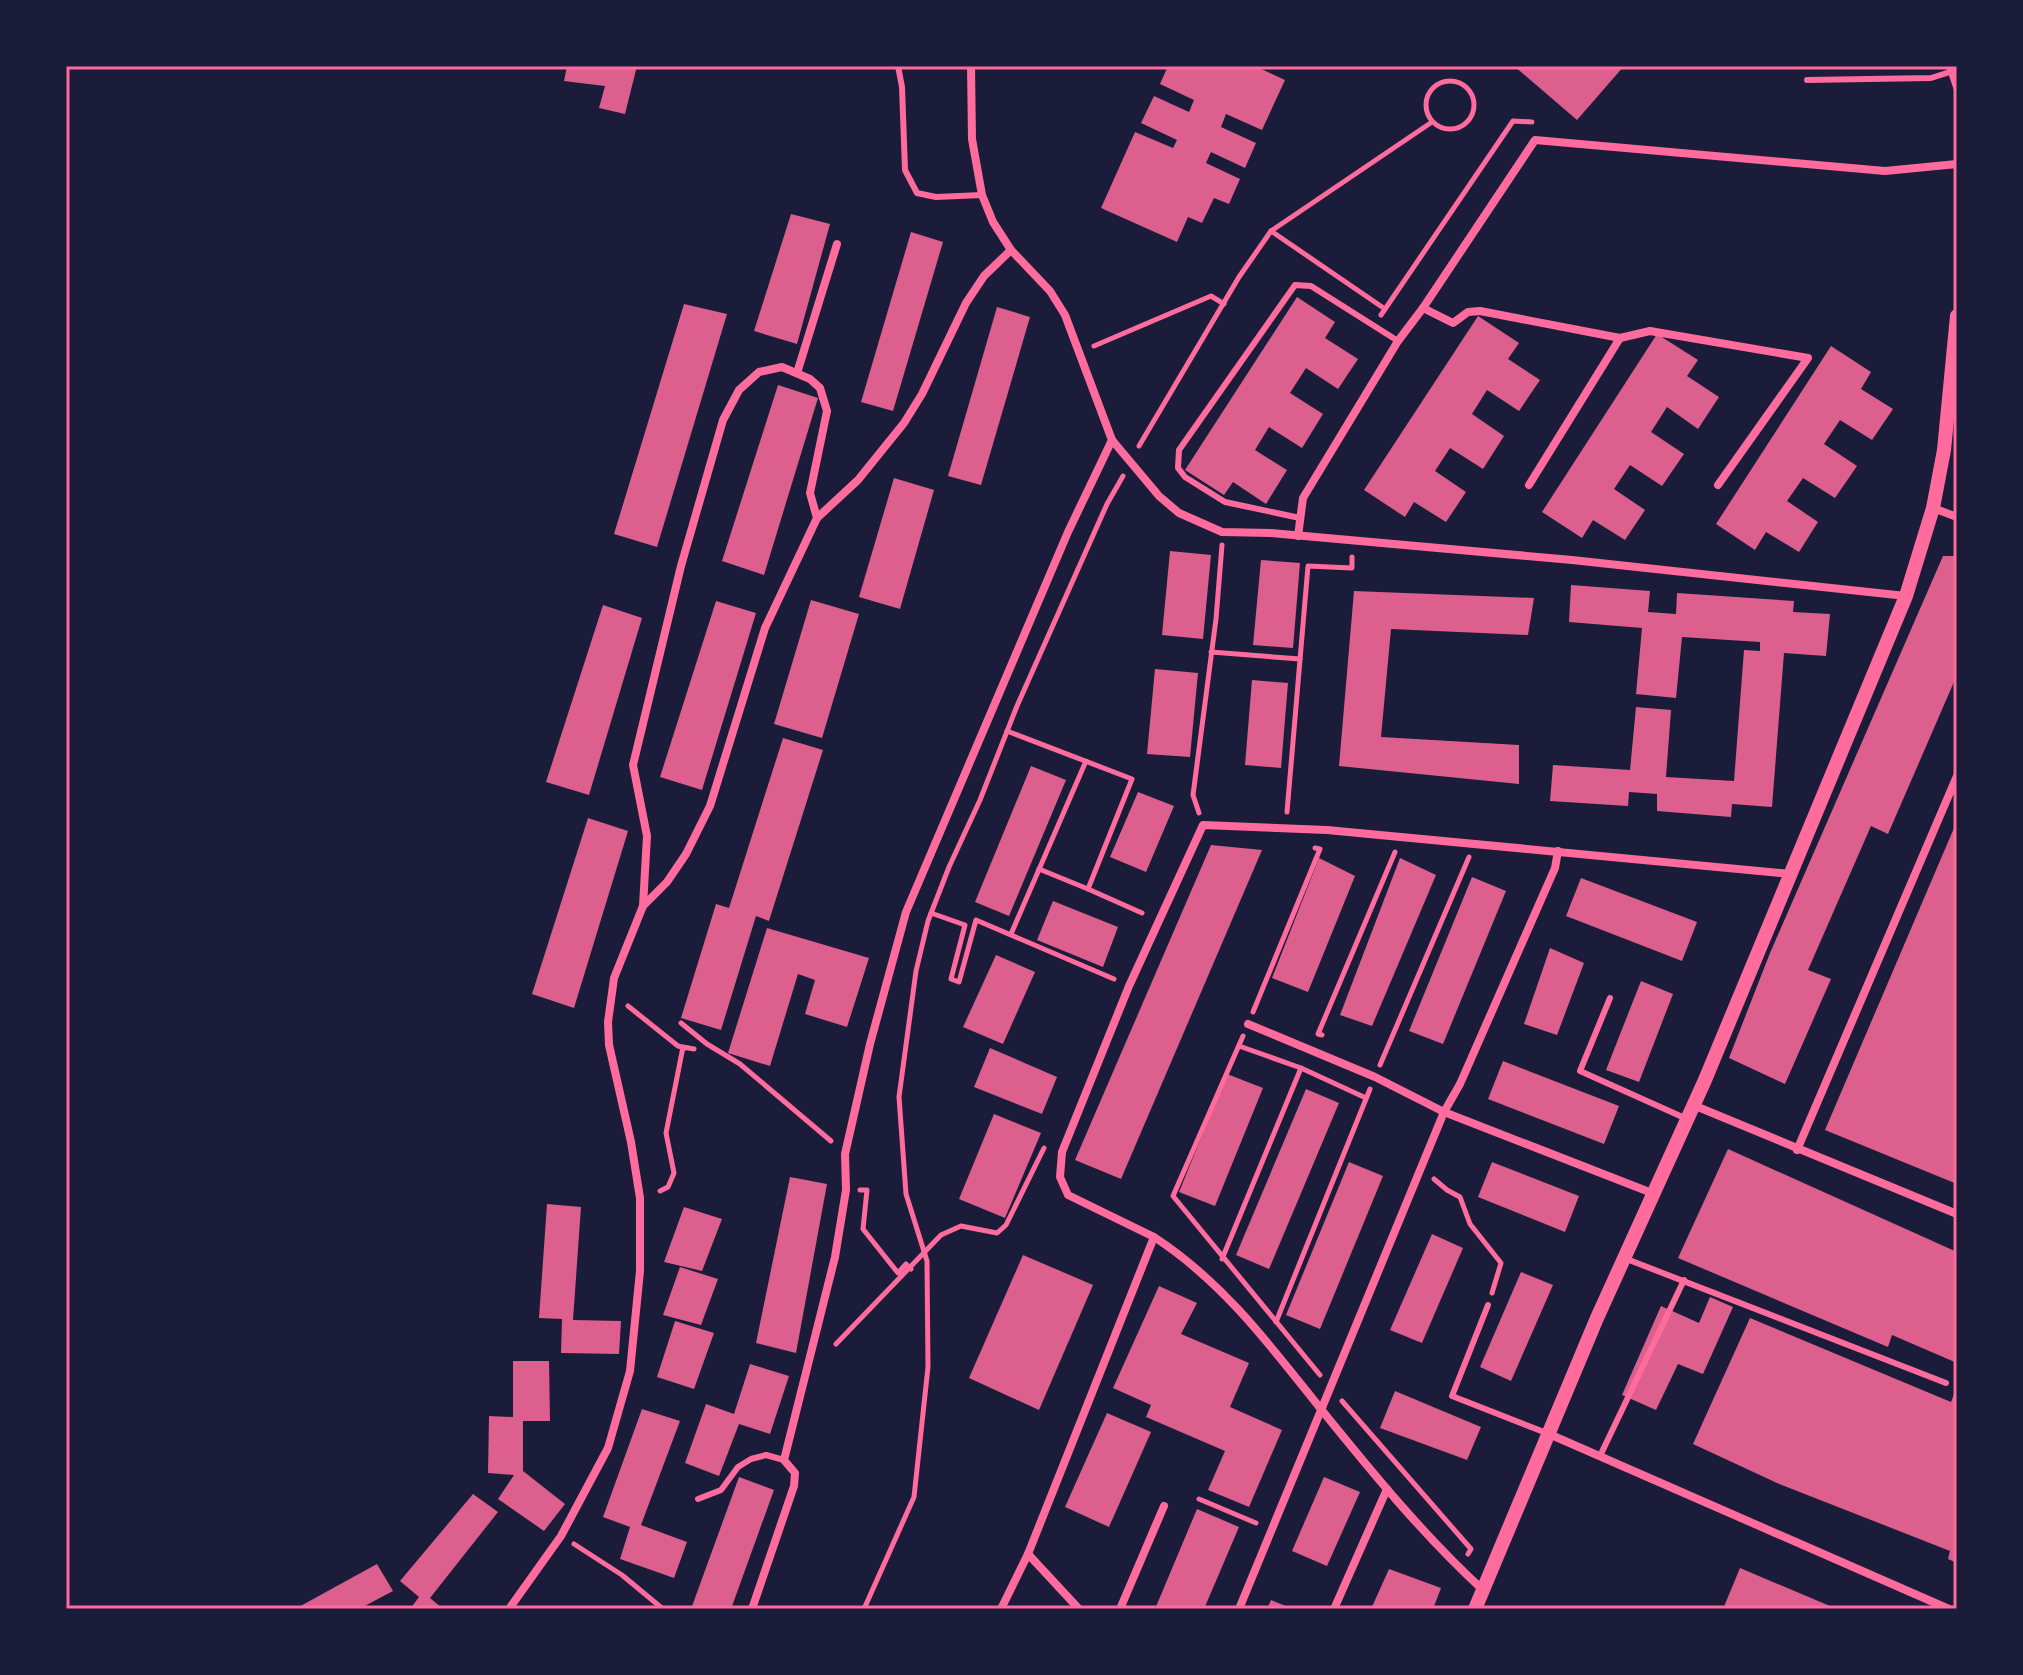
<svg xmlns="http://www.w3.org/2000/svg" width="2023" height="1675" viewBox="0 0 2023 1675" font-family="'Nunito Sans',sans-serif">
  <rect width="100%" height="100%" fill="#1b1b3a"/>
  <!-- building -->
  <g fill="#dd5f8e">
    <path d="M 567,66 L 637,66 L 625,114 L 599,108 L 605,86 L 564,81 Z"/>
    <path d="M 1168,66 L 1255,66 L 1285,80 L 1262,130 L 1226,114 L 1221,127 L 1256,143 L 1245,168 L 1211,152 L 1206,163 L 1240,179 L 1229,204 L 1214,198 L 1202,223 L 1188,217 L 1177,242 L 1101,208 L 1135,132 L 1173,148 L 1177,140 L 1141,123 L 1154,96 L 1189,112 L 1194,100 L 1160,84 Z"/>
    <path d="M 1514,66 L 1624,66 L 1577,120 Z"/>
    <path d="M 791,214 L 830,224 L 797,344 L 754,331 Z"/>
    <path d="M 911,232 L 943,242 L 893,411 L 861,402 Z"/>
    <path d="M 1297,297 L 1335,322 L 1325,338 L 1358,359 L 1338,389 L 1306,368 L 1290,393 L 1323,414 L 1302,448 L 1269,427 L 1255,450 L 1287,470 L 1266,504 L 1233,482 L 1224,495 L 1185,470 Z"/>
    <path d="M 684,304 L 727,314 L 657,547 L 614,534 Z"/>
    <path d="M 997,307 L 1030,317 L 981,485 L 948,476 Z"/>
    <path d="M 1478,316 L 1519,343 L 1508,359 L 1540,380 L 1519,411 L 1487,390 L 1472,414 L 1504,436 L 1483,469 L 1450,448 L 1435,471 L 1466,492 L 1446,522 L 1414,502 L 1405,517 L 1364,490 Z"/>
    <path d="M 1657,334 L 1698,360 L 1687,376 L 1719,397 L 1698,429 L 1667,407 L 1651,432 L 1684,454 L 1662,486 L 1630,465 L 1614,489 L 1645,510 L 1625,540 L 1593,520 L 1582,538 L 1542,512 Z"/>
    <path d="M 1831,346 L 1871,372 L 1861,389 L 1893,409 L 1872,440 L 1840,420 L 1824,444 L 1857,466 L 1835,498 L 1803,478 L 1787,501 L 1818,522 L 1799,552 L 1766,532 L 1755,550 L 1716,524 Z"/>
    <path d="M 778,385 L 818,398 L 764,575 L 722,561 Z"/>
    <path d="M 894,478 L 934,490 L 900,609 L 859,597 Z"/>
    <path d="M 1170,551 L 1211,555 L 1203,639 L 1162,635 Z"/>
    <path d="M 1943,556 L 1957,556 L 1957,675 L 1888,834 L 1871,826 L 1808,970 L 1831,979 L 1785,1084 L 1729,1058 L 1770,953 Z"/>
    <path d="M 1261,560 L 1300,563 L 1293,648 L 1253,645 Z"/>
    <path d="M 1571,585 L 1650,591 L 1648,612 L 1676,614 L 1677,593 L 1794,601 L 1793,612 L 1830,614 L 1826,656 L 1784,653 L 1772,807 L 1732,804 L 1731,817 L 1657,811 L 1657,794 L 1629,792 L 1628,806 L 1550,801 L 1553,765 L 1630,770 L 1636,707 L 1671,710 L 1666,777 L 1734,781 L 1744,650 L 1760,651 L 1760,642 L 1682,637 L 1676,698 L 1636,694 L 1642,628 L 1569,622 Z"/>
    <path d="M 1354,591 L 1534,598 L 1528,635 L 1391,629 L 1381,737 L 1519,745 L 1519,784 L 1339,766 Z"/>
    <path d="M 811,600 L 859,614 L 822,738 L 774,724 Z"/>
    <path d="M 716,601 L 756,613 L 702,790 L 660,777 Z"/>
    <path d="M 603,605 L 642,618 L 589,795 L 546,782 Z"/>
    <path d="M 1155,669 L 1198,673 L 1190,757 L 1147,754 Z"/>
    <path d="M 1252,680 L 1288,683 L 1281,768 L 1245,765 Z"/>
    <path d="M 783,738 L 823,750 L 769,921 L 756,916 L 721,1030 L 681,1018 L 716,904 L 729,908 Z"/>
    <path d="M 1031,766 L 1066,780 L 1009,916 L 975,902 Z"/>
    <path d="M 1138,792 L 1174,806 L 1146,872 L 1110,857 Z"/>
    <path d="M 588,818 L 628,831 L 574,1008 L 532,994 Z"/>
    <path d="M 1957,821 L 1957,1184 L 1825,1130 Z"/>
    <path d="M 1211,845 L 1262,850 L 1121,1179 L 1075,1160 Z"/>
    <path d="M 1319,858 L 1355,876 L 1308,992 L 1272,978 Z"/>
    <path d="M 1400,858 L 1436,875 L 1372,1026 L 1340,1015 Z"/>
    <path d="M 1472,877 L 1506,891 L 1443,1044 L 1409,1031 Z"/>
    <path d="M 1581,878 L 1697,922 L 1682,961 L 1566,916 Z"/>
    <path d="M 1053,901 L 1118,927 L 1103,967 L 1037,940 Z"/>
    <path d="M 767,928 L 869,958 L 847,1027 L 805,1014 L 815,980 L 798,974 L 770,1066 L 728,1053 Z"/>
    <path d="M 1550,948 L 1584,963 L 1557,1035 L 1524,1024 Z"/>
    <path d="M 996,955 L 1035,972 L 1003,1044 L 963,1027 Z"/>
    <path d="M 1641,981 L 1673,994 L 1639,1082 L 1606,1070 Z"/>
    <path d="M 990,1048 L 1057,1077 L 1042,1114 L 974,1087 Z"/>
    <path d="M 1503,1061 L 1619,1106 L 1604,1144 L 1488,1099 Z"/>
    <path d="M 1227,1074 L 1263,1088 L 1215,1206 L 1179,1192 Z"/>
    <path d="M 1306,1089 L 1339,1103 L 1269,1269 L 1236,1255 Z"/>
    <path d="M 994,1114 L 1041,1133 L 1005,1218 L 959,1199 Z"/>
    <path d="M 1728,1149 L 1957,1252 L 1957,1363 L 1892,1335 L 1888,1347 L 1678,1258 Z"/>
    <path d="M 1349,1162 L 1383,1176 L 1320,1329 L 1286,1315 Z"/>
    <path d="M 1492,1162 L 1579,1196 L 1565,1232 L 1478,1197 Z"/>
    <path d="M 790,1177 L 827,1184 L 796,1353 L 756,1343 Z"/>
    <path d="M 547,1204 L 581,1207 L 573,1320 L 621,1321 L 619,1354 L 561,1353 L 562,1319 L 539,1318 Z"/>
    <path d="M 684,1207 L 722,1219 L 702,1271 L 664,1262 Z"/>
    <path d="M 1432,1234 L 1463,1248 L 1422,1343 L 1390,1330 Z"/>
    <path d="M 1023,1255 L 1093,1285 L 1039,1410 L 969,1378 Z"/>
    <path d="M 680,1267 L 718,1279 L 701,1325 L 663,1315 Z"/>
    <path d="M 1521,1272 L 1553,1285 L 1511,1381 L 1480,1367 Z"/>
    <path d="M 1159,1286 L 1197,1303 L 1181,1334 L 1249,1363 L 1230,1407 L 1282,1430 L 1249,1507 L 1208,1490 L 1225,1451 L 1146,1417 L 1151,1405 L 1113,1388 Z"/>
    <path d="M 1710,1297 L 1733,1307 L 1703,1374 L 1678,1364 L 1656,1410 L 1622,1395 L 1661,1306 L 1699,1323 Z"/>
    <path d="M 1750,1318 L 1951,1402 L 1957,1387 L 1957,1563 L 1948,1559 L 1950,1551 L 1777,1483 L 1693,1444 Z"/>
    <path d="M 675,1321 L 714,1333 L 694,1389 L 657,1377 Z"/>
    <path d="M 513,1361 L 549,1361 L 550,1421 L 523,1421 L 523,1471 L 565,1504 L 544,1531 L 498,1499 L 514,1475 L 488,1473 L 489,1416 L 513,1417 Z"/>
    <path d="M 750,1364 L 789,1376 L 770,1434 L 739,1424 L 719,1476 L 685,1463 L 706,1404 L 734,1414 Z"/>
    <path d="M 1395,1391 L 1481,1427 L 1467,1460 L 1380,1428 Z"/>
    <path d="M 642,1409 L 680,1421 L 641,1525 L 687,1542 L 674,1578 L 620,1559 L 630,1527 L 603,1517 Z"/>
    <path d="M 1107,1413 L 1151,1432 L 1109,1527 L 1065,1507 Z"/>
    <path d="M 739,1477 L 774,1490 L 731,1609 L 691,1609 Z"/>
    <path d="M 1324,1477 L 1360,1492 L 1327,1566 L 1292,1551 Z"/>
    <path d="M 473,1494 L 498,1512 L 430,1598 L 443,1609 L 410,1609 L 419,1597 L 400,1581 Z"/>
    <path d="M 1197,1509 L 1239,1527 L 1204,1609 L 1155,1609 Z"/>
    <path d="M 377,1564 L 393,1591 L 359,1609 L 295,1609 Z"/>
    <path d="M 1740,1568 L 1837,1609 L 1723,1609 Z"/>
    <path d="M 1389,1569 L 1441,1588 L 1433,1609 L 1371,1609 Z"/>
    <path d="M 1271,1600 L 1293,1609 L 1267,1609 Z"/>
  </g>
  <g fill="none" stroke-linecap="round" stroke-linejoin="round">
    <!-- path -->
    <g stroke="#ff6b9d" stroke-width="5">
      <circle cx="1450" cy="105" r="24"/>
      <path d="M 1271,231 L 1385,309"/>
      <path d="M 1381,315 L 1513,121 L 1532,122"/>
      <path d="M 1094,346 L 1211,296 L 1224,304"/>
      <path d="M 1139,446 L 1239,277 L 1271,231 L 1432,122"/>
      <path d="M 1211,652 L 1300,659"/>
      <path d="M 1007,731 L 1132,779 L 1088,889 L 1142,913"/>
      <path d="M 1287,812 L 1308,566 L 1352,568 L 1352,557"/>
      <path d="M 1199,813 L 1193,795 L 1216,619 L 1222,545"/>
      <path d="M 1039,869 L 1088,889"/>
      <path d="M 931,913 L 965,925 L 951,979 L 959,982 L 976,920 L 1114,979"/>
      <path d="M 1011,934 L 1086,761"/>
      <path d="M 628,1006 L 678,1046 L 685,1048"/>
      <path d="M 1253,1012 L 1320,849 L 1315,848"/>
      <path d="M 681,1023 L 707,1044 L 740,1064 L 831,1141"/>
      <path d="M 1322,1035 L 1318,1034 L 1395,852"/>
      <path d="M 1243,1036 L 1173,1196 L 1320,1375"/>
      <path d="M 1239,1046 L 1301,1068"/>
      <path d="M 1380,1065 L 1469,857"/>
      <path d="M 1434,1179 L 1447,1190 L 1460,1197 L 1470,1224 L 1501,1263 L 1492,1293"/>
      <path d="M 860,1190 L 867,1190 L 863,1229 L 898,1273 L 906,1264 L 911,1269"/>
      <path d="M 660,1191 L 668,1187 L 674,1173 L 666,1133 L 683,1047 L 694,1049"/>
      <path d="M 1222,1259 L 1301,1068 L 1366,1098"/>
      <path d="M 1276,1322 L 1370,1089"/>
      <path d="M 836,1344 L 941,1235 L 961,1226 L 997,1233 L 1006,1225 L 1044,1148"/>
      <path d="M 1342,1401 L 1471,1549 L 1468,1554"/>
      <path d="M 1199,1499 L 1256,1523"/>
      <path d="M 574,1544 L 622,1575 L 663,1609"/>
      <path d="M 864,1609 L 914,1497 L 928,1367 L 927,1261 L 906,1194 L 899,1097 L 916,971 L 928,921 L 949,867 L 980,800 L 1017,706 L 1107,504 L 1123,476"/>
    </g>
    <!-- service -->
    <g stroke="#ff6b9d" stroke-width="6">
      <path d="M 898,66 L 902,87 L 905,170 L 917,193 L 936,197 L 982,195"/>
      <path d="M 1807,80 L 1931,78 L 1950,72"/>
      <path d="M 1300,518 L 1225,502 L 1185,477 L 1178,468 L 1179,450 L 1295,285 L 1311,286 L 1398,341"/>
      <path d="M 1610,998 L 1580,1071 L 1687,1119"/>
      <path d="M 1624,1258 L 1946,1383"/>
      <path d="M 1488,1305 L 1452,1396 L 1549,1434"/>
      <path d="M 1600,1456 L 1684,1280"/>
      <path d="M 698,1499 L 721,1490 L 738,1467 L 751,1459 L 766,1455 L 784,1460"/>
    </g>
    <!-- minor -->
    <g stroke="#ff6b9d" stroke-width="8">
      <path d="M 971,66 L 972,139 L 982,195 L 993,222 L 1011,250 L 1050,291 L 1065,315 L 1112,440 L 1159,496 L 1179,513 L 1222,532 L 1271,533 L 1572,560 L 1906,596"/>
      <path d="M 1950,66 L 1957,87"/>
      <path d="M 1423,308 L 1453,323 L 1468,312 L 1480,311 L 1620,338 L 1650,331 L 1808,358 L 1718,485"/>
      <path d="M 797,373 L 837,244"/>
      <path d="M 1529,485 L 1620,338"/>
      <path d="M 1933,508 L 1957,517"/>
      <path d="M 1298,536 L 1303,498 L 1398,341 L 1423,308 L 1535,140 L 1885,171 L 1957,164"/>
      <path d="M 643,906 L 647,836 L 633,765 L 681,566 L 723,420 L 739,390 L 759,372 L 782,367 L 810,379 L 820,388 L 827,411 L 810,493 L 817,518"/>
      <path d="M 1248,1024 L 1375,1077 L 1444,1112 L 1652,1193"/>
      <path d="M 1693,1105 L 1957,1214"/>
      <path d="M 1797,1150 L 1957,776"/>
      <path d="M 1154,1237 C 1222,1281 1270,1345 1320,1408 C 1371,1471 1423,1535 1483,1590"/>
      <path d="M 1549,1434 L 1949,1609"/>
      <path d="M 1028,1554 L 1079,1609"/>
      <path d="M 509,1609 L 561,1536 L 608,1448 L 630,1371 L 640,1271 L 640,1198 L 631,1142 L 609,1045 L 608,1022 L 614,978 L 643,906 L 667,882 L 686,854 L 710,806 L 765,628 L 817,518 L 858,480 L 904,423 L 922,394 L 966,303 L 984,276 L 1011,250"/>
      <path d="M 752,1609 L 794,1486 L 795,1473 L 784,1460 L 835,1257 L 846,1190 L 845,1154 L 870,1044 L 906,912 L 1068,532 L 1112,440"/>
      <path d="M 1001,1609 L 1028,1554 L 1154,1237 L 1068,1195 L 1060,1177 L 1062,1152 L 1129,986 L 1203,825 L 1327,830 L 1791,874"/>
      <path d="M 1120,1609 L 1164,1506"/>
      <path d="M 1239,1609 L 1444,1112 L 1460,1084 L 1555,868 L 1558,851"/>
      <path d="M 1334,1609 L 1387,1489"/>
    </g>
    <!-- tertiary -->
    <path stroke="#ff6b9d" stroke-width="14" d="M 1475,1609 L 1597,1318 L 1705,1080 L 1906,596 L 1933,508 L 1944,450 L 1957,316"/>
  </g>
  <!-- border -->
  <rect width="2023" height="1675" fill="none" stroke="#1b1b3a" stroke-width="136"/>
  <rect x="68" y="68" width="1887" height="1539" fill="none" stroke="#ff6b9d" stroke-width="3"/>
</svg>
